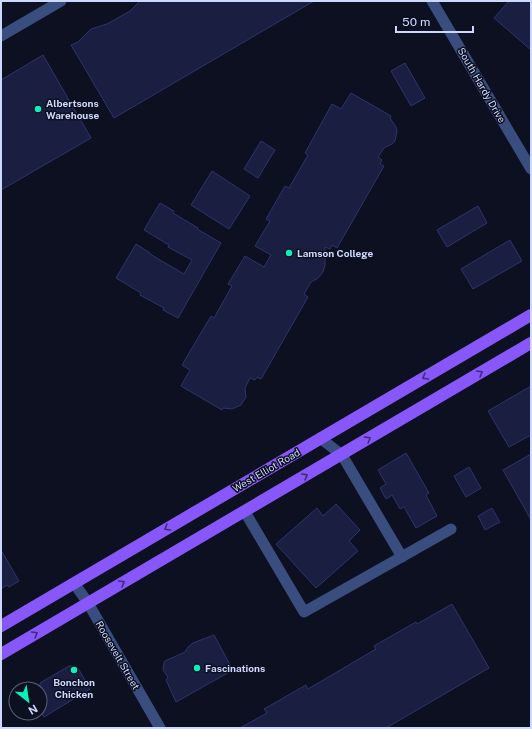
<svg xmlns="http://www.w3.org/2000/svg" width="532" height="729" viewBox="0 0 532 729" font-family="'Public Sans',sans-serif">
  <rect width="100%" height="100%" fill="#0d1020"/>
  <!-- building -->
  <g fill="#1a1f41" stroke="#2c356c">
    <path d="M 140,1 L 314,1 L 114,118 L 71,45 L 78,42 L 91,29 L 107,24 L 130,11 Z"/>
    <path d="M 509,1 L 531,1 L 531,50 L 494,18 Z"/>
    <path d="M 43,55 L 91,138 L 1,190 L 1,80 Z"/>
    <path d="M 405,63 L 425,98 L 411,106 L 391,71 Z"/>
    <path d="M 351,93 L 391,116 L 390,118 L 396,127 L 397,131 L 395,141 L 392,144 L 384,148 L 378,157 L 382,160 L 380,164 L 384,166 L 337,248 L 332,245 L 330,249 L 325,247 L 325,265 L 323,272 L 318,278 L 311,282 L 304,294 L 308,297 L 261,379 L 257,377 L 255,380 L 250,378 L 245,388 L 246,397 L 241,405 L 232,409 L 223,408 L 222,410 L 181,386 L 190,370 L 182,365 L 211,316 L 214,318 L 232,286 L 228,284 L 245,256 L 264,267 L 271,255 L 255,246 L 270,221 L 266,219 L 285,186 L 289,188 L 308,155 L 305,153 L 332,104 L 341,109 Z"/>
    <path d="M 261,141 L 275,150 L 258,178 L 244,169 Z"/>
    <path d="M 212,171 L 250,196 L 229,229 L 191,205 Z"/>
    <path d="M 160,203 L 174,211 L 173,213 L 198,228 L 197,229 L 221,243 L 178,318 L 163,310 L 164,308 L 140,295 L 141,293 L 116,278 L 136,244 L 150,253 L 150,254 L 184,274 L 192,260 L 168,247 L 169,245 L 144,230 Z"/>
    <path d="M 478,206 L 487,223 L 447,247 L 437,230 Z"/>
    <path d="M 510,240 L 522,261 L 473,289 L 461,269 Z"/>
    <path d="M 531,386 L 531,435 L 509,447 L 488,411 Z"/>
    <path d="M 406,453 L 429,493 L 426,495 L 437,516 L 416,528 L 404,507 L 400,509 L 392,495 L 386,499 L 380,488 L 386,484 L 378,470 Z"/>
    <path d="M 531,454 L 531,520 L 503,470 Z"/>
    <path d="M 469,467 L 481,488 L 466,497 L 454,476 Z"/>
    <path d="M 336,504 L 360,530 L 349,541 L 358,551 L 316,588 L 276,544 L 317,508 L 323,516 Z"/>
    <path d="M 492,508 L 500,522 L 485,530 L 478,516 Z"/>
    <path d="M 1,550 L 19,581 L 9,587 L 7,585 L 1,589 Z"/>
    <path d="M 452,604 L 489,668 L 386,728 L 240,728 L 267,713 L 264,709 L 306,685 L 308,689 L 376,649 L 374,646 L 416,622 L 417,624 Z"/>
    <path d="M 214,635 L 233,670 L 176,702 L 166,680 L 168,677 L 163,670 L 164,663 L 165,661 L 185,652 L 188,647 L 193,643 Z"/>
    <path d="M 69,666 L 75,666 L 78,668 L 90,689 L 44,717 L 40,710 L 40,683 Z"/>
  </g>
  <g fill="none" stroke-linecap="round" stroke-linejoin="round">
    <!-- minor -->
    <g stroke="#394d7e" stroke-width="11">
      <path d="M 432,1 L 531,169"/>
      <path d="M 1,36 L 61,1"/>
      <path d="M 320,438 L 342,455 L 402,557"/>
      <path d="M 245,512 L 304,612 L 451,529"/>
      <path d="M 74,583 L 88,603 L 160,728"/>
    </g>
    <!-- major -->
    <g stroke="#8857fb" stroke-width="12">
      <path d="M 1,626 L 531,315"/>
      <path d="M 1,654 L 531,343"/>
    </g>
  </g>
  <!-- one-way arrows -->
  <defs><path id="oneway-chevron" d="M-2-3.5L2.5 0L-2 3.5" fill="none" stroke-width="1.6" stroke-linecap="round" stroke-linejoin="round"/></defs>
  <g stroke="#3e2c78">
    <use href="#oneway-chevron" transform="translate(480 373) rotate(-30)"/>
    <use href="#oneway-chevron" transform="translate(425 377) rotate(150)"/>
    <use href="#oneway-chevron" transform="translate(368 439) rotate(-31)"/>
    <use href="#oneway-chevron" transform="translate(305 476) rotate(-30)"/>
    <use href="#oneway-chevron" transform="translate(167 528) rotate(150)"/>
    <use href="#oneway-chevron" transform="translate(122 583) rotate(-30)"/>
    <use href="#oneway-chevron" transform="translate(35 634) rotate(-30)"/>
  </g>
  <!-- markers -->
  <g fill="#06f2bb" stroke="#0d1020" stroke-width="1.5">
    <circle cx="38" cy="109" r="4"/>
    <circle cx="289" cy="253" r="4"/>
    <circle cx="197" cy="668" r="4"/>
    <circle cx="74" cy="670" r="4"/>
  </g>
  <g text-anchor="middle" dominant-baseline="central" stroke-width="3" stroke-linejoin="round" paint-order="stroke">
    <!-- street labels -->
    <g font-size="10" fill="#cdd8fe" stroke="#0d1020">
      <text transform="translate(482 85) rotate(60)">South Hardy Drive</text>
      <text transform="translate(266 470) rotate(-30)">West Elliot Road</text>
      <text transform="translate(118 655) rotate(60)">Roosevelt Street</text>
    </g>
    <!-- poi labels -->
    <g font-size="10" font-weight="bold" fill="#cdd8fe" stroke="#0d1020" text-anchor="start">
      <text x="46" y="103">Albertsons<tspan x="46" dy="12">Warehouse</tspan></text>
      <text x="297" y="253">Lamson College</text>
      <text x="205" y="668">Fascinations</text>
      <text x="74" y="682" text-anchor="middle">Bonchon<tspan x="74" dy="12">Chicken</tspan></text>
    </g>
  </g>
  <!-- border -->
  <rect width="532" height="729" fill="none" stroke="#cdd8fe" stroke-width="4"/>
  <!-- north arrow -->
  <g transform="translate(28 701) rotate(150)"><circle r="19" fill="#0d1020" stroke="#5a6079"/>
  <path d="M0-3L7 15L0 10L-7 15Z" fill="#06f2bb"/>
  <text y="-6" font-size="11" font-weight="bold" text-anchor="middle" fill="#cdd8fe">N</text>
  </g>
  <!-- scale -->
  <path d="M396 26v6h77v-6" fill="none" stroke="#cdd8fe" stroke-width="2"/>
  <text x="402" y="26" font-size="12" fill="#cdd8fe" stroke="#0d1020" stroke-width="3" paint-order="stroke">50 m</text>
</svg>
